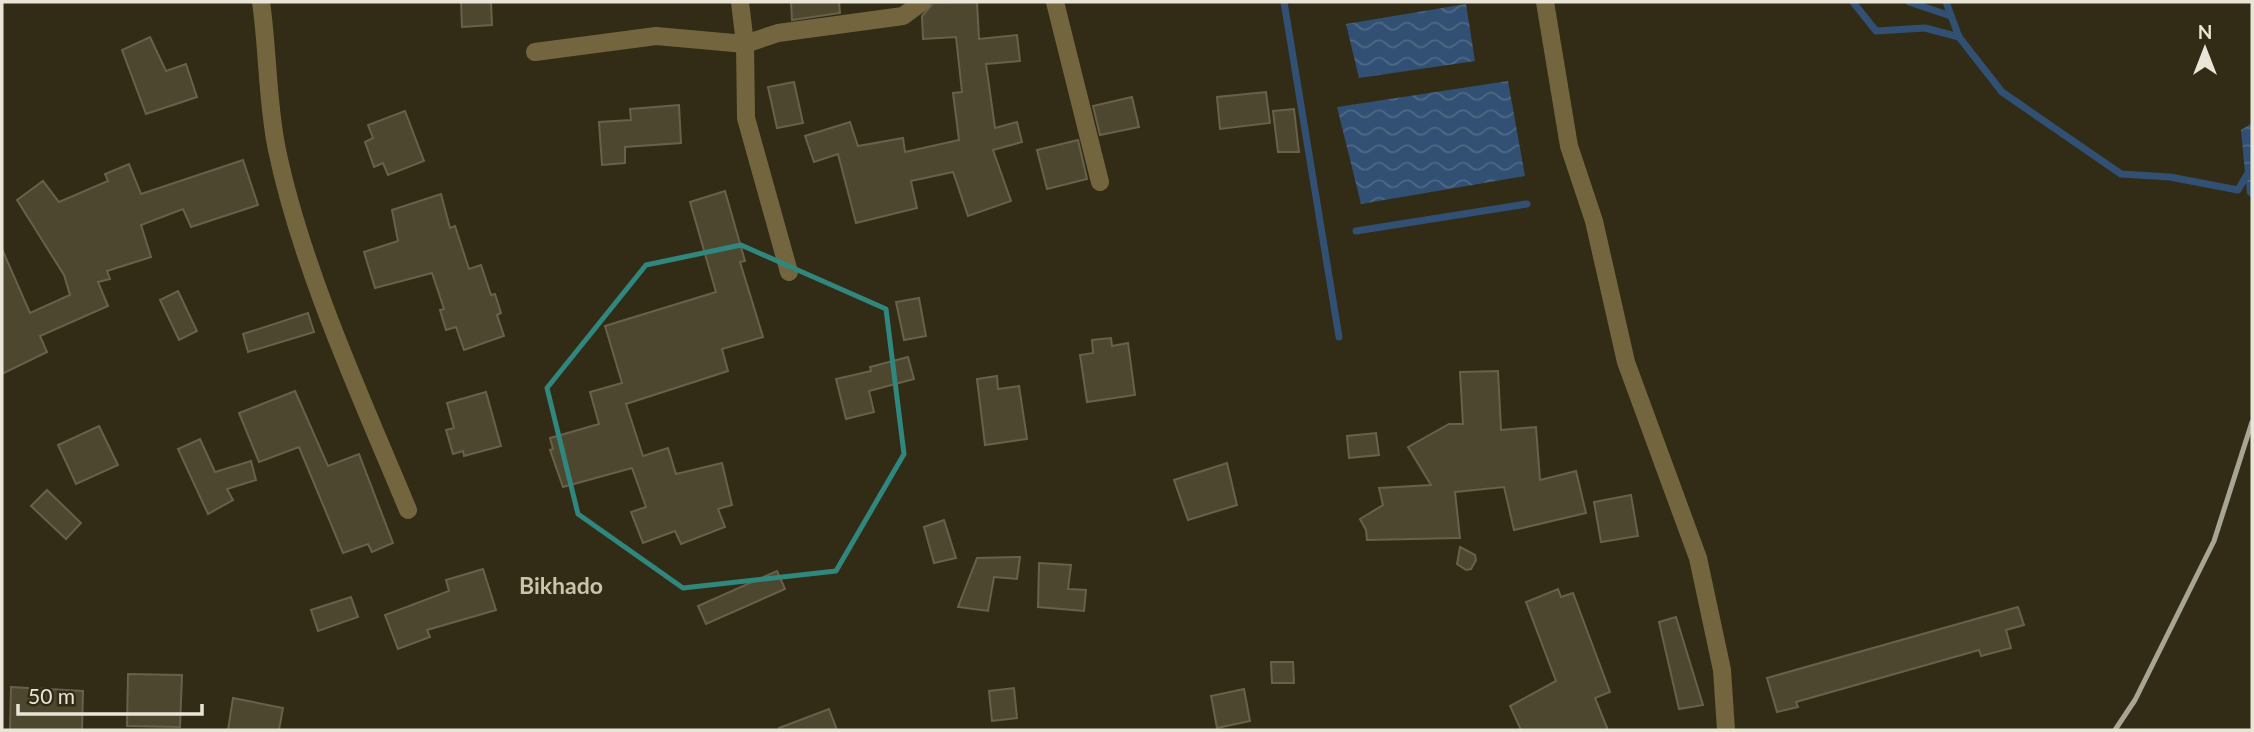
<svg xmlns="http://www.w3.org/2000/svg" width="2254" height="732" viewBox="0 0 2254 732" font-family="Lato,sans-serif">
  <defs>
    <pattern id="water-waves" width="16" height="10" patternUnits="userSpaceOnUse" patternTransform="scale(1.75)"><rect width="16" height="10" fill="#315073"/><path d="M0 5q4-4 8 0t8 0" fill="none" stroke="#4f6986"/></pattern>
  </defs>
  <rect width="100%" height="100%" fill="#322c16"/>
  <!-- water -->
  <g fill="url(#water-waves)">
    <path d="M 1466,4 L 1475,61 L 1359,78 L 1346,24 Z"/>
    <path d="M 1508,81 L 1525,176 L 1361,204 L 1337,107 Z"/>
    <path d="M 2252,123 L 2252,198 L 2247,194 L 2241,130 Z"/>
  </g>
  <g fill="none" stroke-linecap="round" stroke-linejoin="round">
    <!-- stream -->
    <g stroke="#315073" stroke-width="7">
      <path d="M 1284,2 L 1339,337"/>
      <path d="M 1853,2 L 1876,31 L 1925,28 L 1959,37"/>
      <path d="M 1909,2 L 1951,16"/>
      <path d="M 1946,2 L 1959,37 L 2002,92 L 2121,174 L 2170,177 L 2238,190 L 2252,166"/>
      <path d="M 1356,231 L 1527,204"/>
    </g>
  </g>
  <!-- building -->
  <g fill="#4e4730" stroke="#686149" stroke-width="2">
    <path d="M 461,2 L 491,2 L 492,25 L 462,27 Z"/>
    <path d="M 791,2 L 839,2 L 840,13 L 792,20 Z"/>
    <path d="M 977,2 L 979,39 L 1017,35 L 1020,61 L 986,64 L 995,128 L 1017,122 L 1022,142 L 993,150 L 1011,201 L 968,216 L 953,172 L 911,181 L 917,208 L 856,223 L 838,154 L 814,162 L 805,136 L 850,122 L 858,146 L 903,138 L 905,152 L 959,140 L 953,93 L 962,92 L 956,37 L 923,39 L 922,16 L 933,3 Z"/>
    <path d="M 150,37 L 166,71 L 186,64 L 197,97 L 146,114 L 122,50 Z"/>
    <path d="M 794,82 L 803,123 L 777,128 L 768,87 Z"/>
    <path d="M 1266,92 L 1270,123 L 1220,129 L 1217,97 Z"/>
    <path d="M 1132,97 L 1139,127 L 1100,135 L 1093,106 Z"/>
    <path d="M 679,105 L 681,143 L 625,147 L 625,163 L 602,165 L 599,122 L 631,120 L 630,109 Z"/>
    <path d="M 1294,109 L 1299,152 L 1278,152 L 1273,111 Z"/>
    <path d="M 405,111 L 424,161 L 388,175 L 383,163 L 374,167 L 365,142 L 373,138 L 368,125 Z"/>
    <path d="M 1078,140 L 1087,179 L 1047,189 L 1037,150 Z"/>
    <path d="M 243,160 L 258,205 L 191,227 L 183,209 L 141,225 L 151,257 L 107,271 L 110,279 L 98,282 L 108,306 L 40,336 L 47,352 L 2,374 L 2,249 L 30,313 L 70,295 L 64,275 L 17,200 L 43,181 L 59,202 L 108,181 L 105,174 L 129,164 L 141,194 Z"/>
    <path d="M 725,191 L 745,261 L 740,262 L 763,337 L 722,349 L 728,371 L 626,404 L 643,456 L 668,448 L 676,474 L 722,463 L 732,505 L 718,509 L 725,527 L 681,544 L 675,531 L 643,543 L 631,512 L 646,507 L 632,468 L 563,487 L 550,450 L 553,449 L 550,438 L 599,424 L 590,392 L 622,383 L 605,326 L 716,292 L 690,202 Z"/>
    <path d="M 441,194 L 450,228 L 455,226 L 469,269 L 481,265 L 491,295 L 495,294 L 501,313 L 497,315 L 504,336 L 464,350 L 456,327 L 446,330 L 440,310 L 444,309 L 432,273 L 375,288 L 364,252 L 398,241 L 392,210 Z"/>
    <path d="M 178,291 L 197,331 L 179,340 L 160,300 Z"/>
    <path d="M 919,298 L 926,336 L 904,340 L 896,302 Z"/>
    <path d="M 308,313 L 314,332 L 248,352 L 243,334 Z"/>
    <path d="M 1111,338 L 1112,346 L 1128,343 L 1135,395 L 1087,402 L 1080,355 L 1093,353 L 1092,340 Z"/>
    <path d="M 908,357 L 914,379 L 869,391 L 874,412 L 846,419 L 836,379 L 871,371 L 870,367 Z"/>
    <path d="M 1498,371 L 1501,430 L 1536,427 L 1540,480 L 1576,471 L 1586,513 L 1514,530 L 1504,487 L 1455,492 L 1460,538 L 1367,540 L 1366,530 L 1360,519 L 1383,505 L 1379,488 L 1431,485 L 1408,447 L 1449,424 L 1463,424 L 1460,372 Z"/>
    <path d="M 997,376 L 998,389 L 1019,386 L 1027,439 L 985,445 L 977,379 Z"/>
    <path d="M 295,391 L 328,466 L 359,454 L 393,543 L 372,552 L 368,544 L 343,553 L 299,447 L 259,462 L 239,413 Z"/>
    <path d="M 486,392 L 501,446 L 464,456 L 463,451 L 453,454 L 446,430 L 454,428 L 447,403 Z"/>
    <path d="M 99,426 L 118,465 L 76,484 L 58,445 Z"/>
    <path d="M 1376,433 L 1379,455 L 1349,458 L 1347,436 Z"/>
    <path d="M 200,439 L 215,472 L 251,461 L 256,480 L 227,489 L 233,500 L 208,514 L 178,449 Z"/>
    <path d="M 1227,463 L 1237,505 L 1188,520 L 1174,480 Z"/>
    <path d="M 47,490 L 81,523 L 66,539 L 31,506 Z"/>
    <path d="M 1631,495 L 1638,536 L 1601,542 L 1594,502 Z"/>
    <path d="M 944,520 L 956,558 L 934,563 L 924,527 Z"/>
    <path d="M 1460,547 L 1475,555 L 1476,560 L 1471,569 L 1466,570 L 1457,564 Z"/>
    <path d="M 1020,557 L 1017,579 L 994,577 L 988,611 L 958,607 L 977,558 Z"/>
    <path d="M 1039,563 L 1071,565 L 1068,589 L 1086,590 L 1084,611 L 1038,607 Z"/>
    <path d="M 483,569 L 496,610 L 427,630 L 430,637 L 398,649 L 385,615 L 449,591 L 446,580 Z"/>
    <path d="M 777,571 L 785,589 L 706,624 L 698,606 Z"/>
    <path d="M 1558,589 L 1561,597 L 1573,593 L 1610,692 L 1595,698 L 1608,730 L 1521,730 L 1510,706 L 1556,681 L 1526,602 Z"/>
    <path d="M 351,597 L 358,617 L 318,631 L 311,610 Z"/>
    <path d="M 2018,607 L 2024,625 L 2006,630 L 2011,648 L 1981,656 L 1979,650 L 1796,702 L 1798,707 L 1777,712 L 1767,678 Z"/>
    <path d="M 1676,617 L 1703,705 L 1679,709 L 1659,622 Z"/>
    <path d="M 1271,662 L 1293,662 L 1294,683 L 1272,683 Z"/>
    <path d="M 128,674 L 182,675 L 180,727 L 127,726 Z"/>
    <path d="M 11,687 L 83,691 L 82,730 L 10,730 Z"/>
    <path d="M 1014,688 L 1017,718 L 992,721 L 989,691 Z"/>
    <path d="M 1244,689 L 1250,721 L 1217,728 L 1211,696 Z"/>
    <path d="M 233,698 L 283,708 L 279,730 L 228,730 Z"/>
    <path d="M 829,709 L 837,730 L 779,730 L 779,728 Z"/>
  </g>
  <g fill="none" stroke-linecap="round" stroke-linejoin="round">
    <!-- minor -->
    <g stroke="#73663f" stroke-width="18">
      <path d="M 261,2 C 268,50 267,102 277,150 C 302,269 361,397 408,510"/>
      <path d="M 740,2 L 745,44 L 746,118 L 789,272"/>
      <path d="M 1055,2 L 1100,182"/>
      <path d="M 1545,2 L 1569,146 L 1594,221 L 1626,362 L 1698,558 L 1722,670 L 1726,730"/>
      <path d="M 535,52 L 656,36 L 745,44 L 778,33 L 903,16 L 922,2"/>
    </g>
    <!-- rail -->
    <path stroke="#a9a595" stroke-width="5" d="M 2115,730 L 2135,700 L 2214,541 L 2252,422"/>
  </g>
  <!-- marked area -->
  <path fill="none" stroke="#30877e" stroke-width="5" stroke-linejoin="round" d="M 741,245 L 886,309 L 904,454 L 836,571 L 683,588 L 578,514 L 547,388 L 646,265 Z"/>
  <g text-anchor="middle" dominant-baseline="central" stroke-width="5" stroke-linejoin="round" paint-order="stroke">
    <!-- quarter labels -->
    <g font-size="23" font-weight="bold" fill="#ccc4aa" stroke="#322c16">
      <text x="561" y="585">Bikhado</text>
    </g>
  </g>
  <!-- border -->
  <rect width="2254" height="732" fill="none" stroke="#e9e6d8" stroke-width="7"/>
  <!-- north arrow -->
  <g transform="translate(2205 49)" stroke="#322c16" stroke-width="5" paint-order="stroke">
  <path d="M0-5L12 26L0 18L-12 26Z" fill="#e9e6d8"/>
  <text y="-10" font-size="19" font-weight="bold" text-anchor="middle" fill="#e9e6d8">N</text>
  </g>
  <!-- scale -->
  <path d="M18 704v10h184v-10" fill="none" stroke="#e9e6d8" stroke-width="3.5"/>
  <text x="28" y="704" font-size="21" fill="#e9e6d8" stroke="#322c16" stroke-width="5" paint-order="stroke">50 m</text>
</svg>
